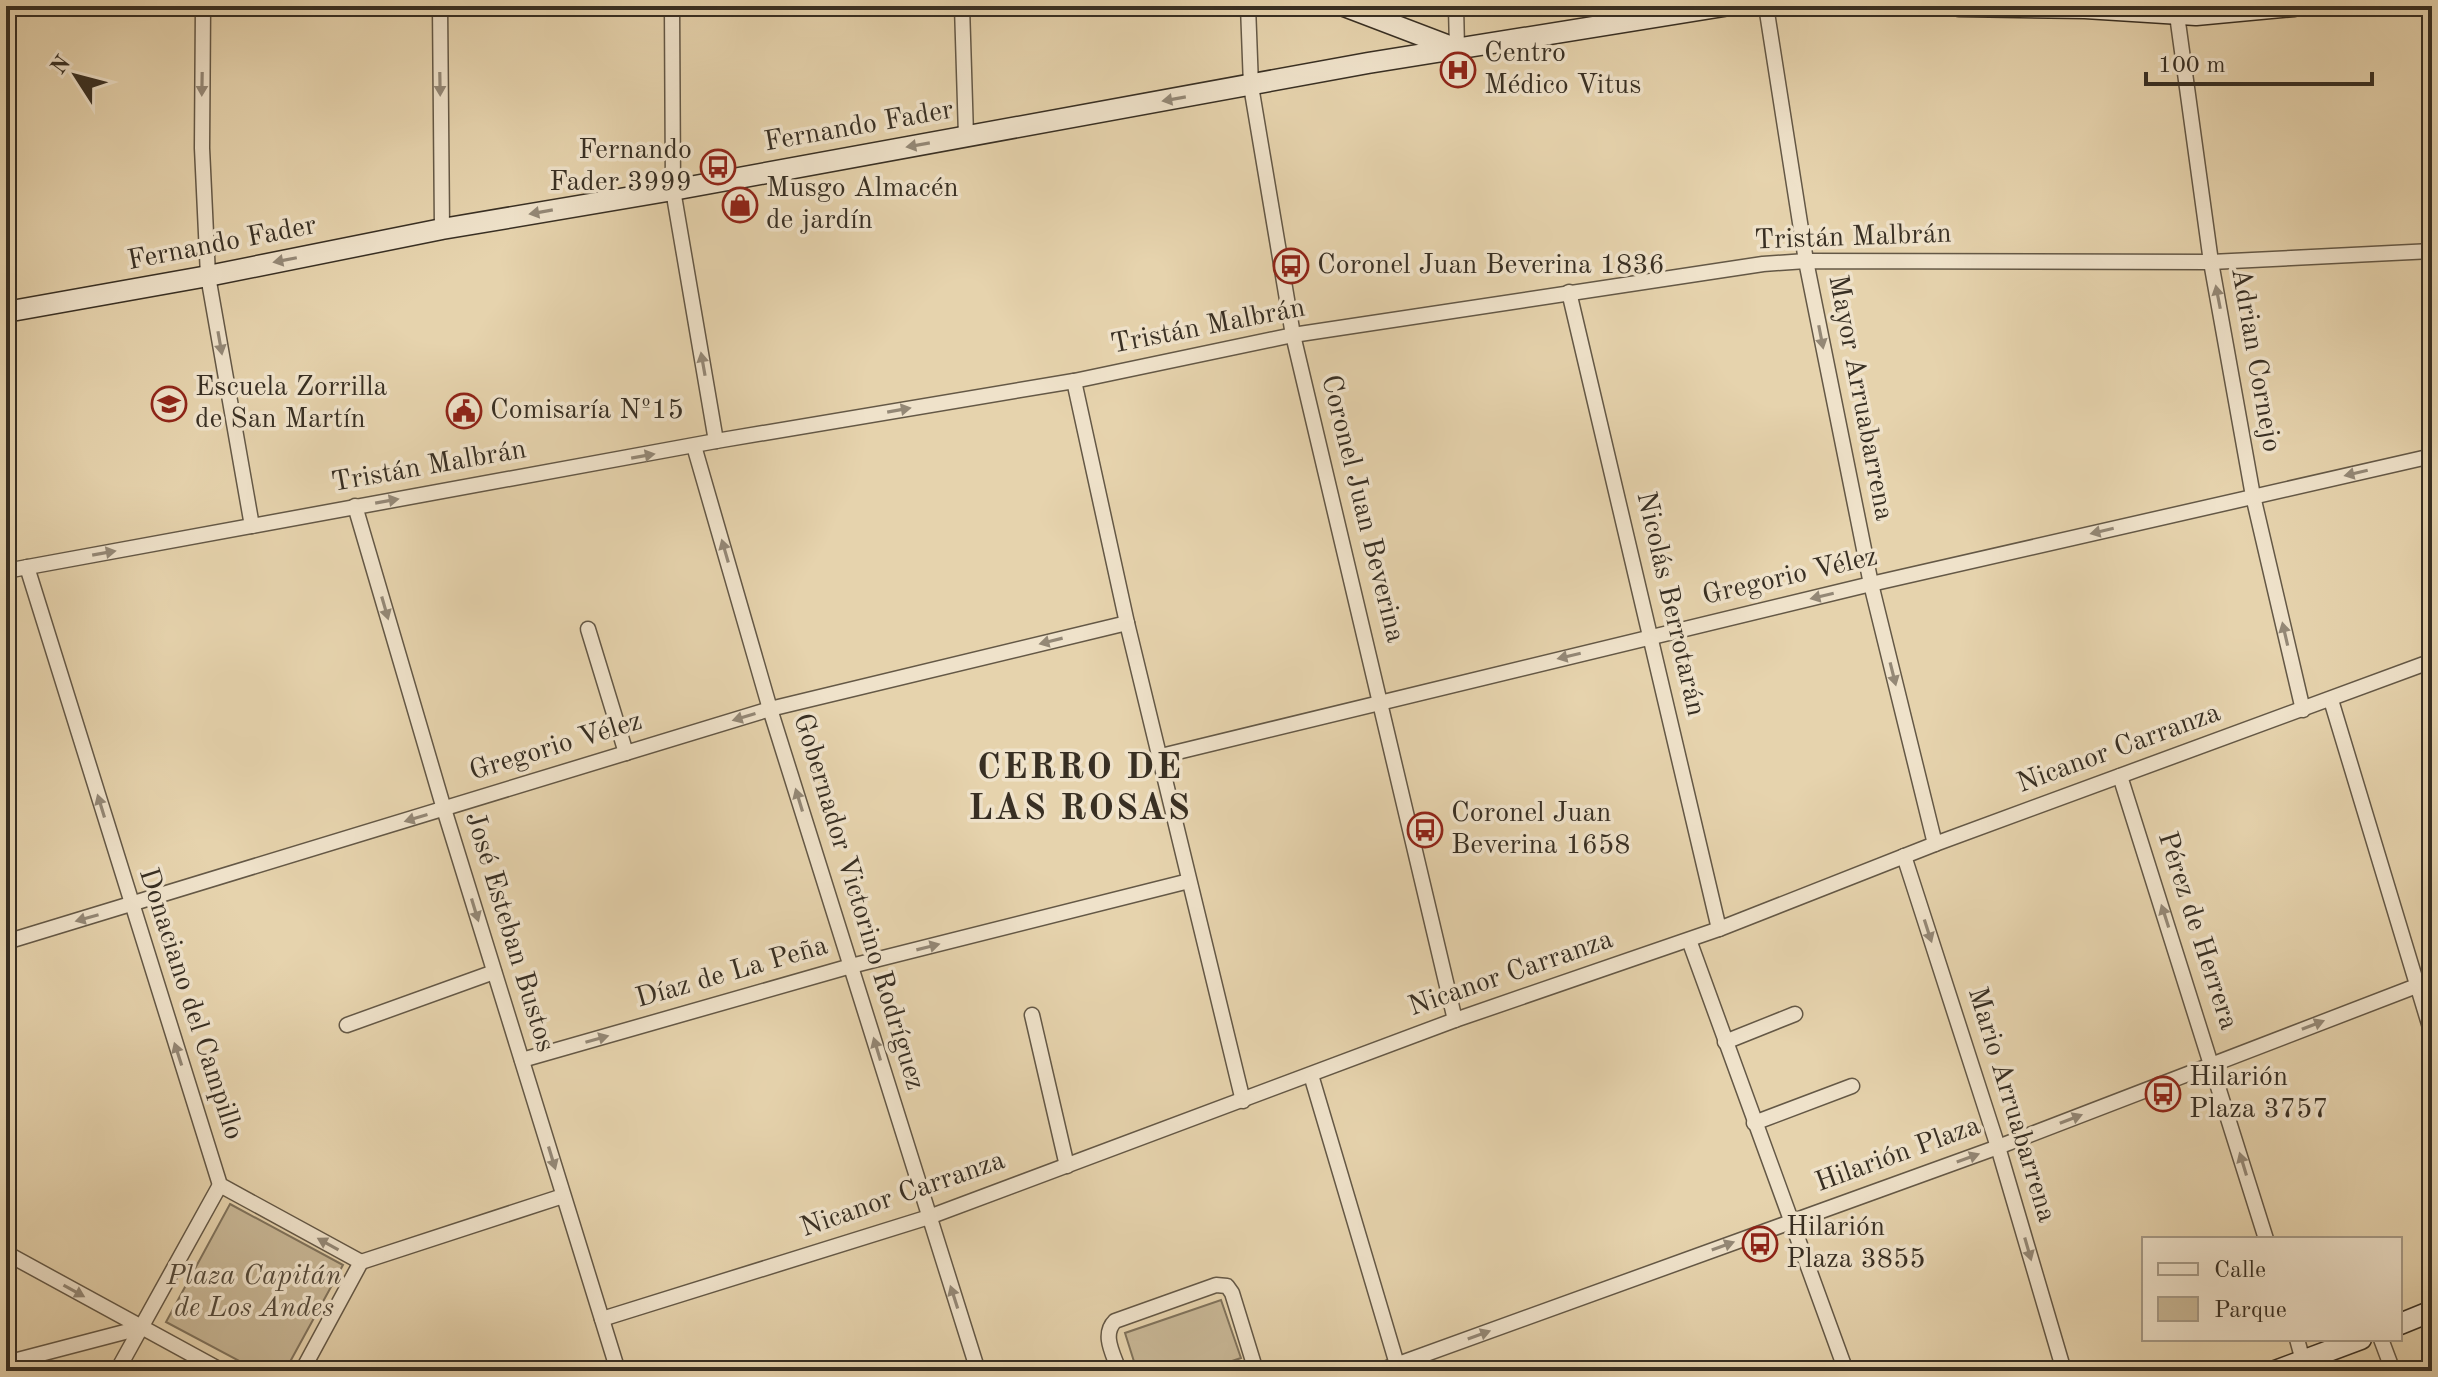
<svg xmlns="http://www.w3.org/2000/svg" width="2438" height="1377" viewBox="0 0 2438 1377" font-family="'Old Standard TT',serif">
  <rect width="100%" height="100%" fill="#e6d3ad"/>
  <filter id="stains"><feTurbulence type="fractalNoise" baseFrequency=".0025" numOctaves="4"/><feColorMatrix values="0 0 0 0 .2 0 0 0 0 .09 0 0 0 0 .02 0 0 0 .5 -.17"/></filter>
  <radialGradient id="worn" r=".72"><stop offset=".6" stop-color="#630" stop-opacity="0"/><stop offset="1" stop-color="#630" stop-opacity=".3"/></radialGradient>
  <!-- green -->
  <g fill="#c8b796" stroke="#80735c" stroke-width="2">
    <path d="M 230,1204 L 343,1265 L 285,1371 L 258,1371 L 166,1322 Z"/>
    <path d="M 1221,1300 L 1241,1358 L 1202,1371 L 1137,1371 L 1125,1333 Z"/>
  </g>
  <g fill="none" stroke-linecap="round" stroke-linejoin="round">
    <!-- street casing -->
    <g stroke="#645846" stroke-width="17">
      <g id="street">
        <path d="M 203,6 L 202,148 L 208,276 L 252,526"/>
        <path d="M 440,6 L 442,229"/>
        <path d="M 672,6 L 673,190 L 716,441"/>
        <path d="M 962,6 L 966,136"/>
        <path d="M 1248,6 L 1251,86 L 1293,335 L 1455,1020"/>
        <path d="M 1456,6 L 1457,49"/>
        <path d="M 1766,6 L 1806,261 L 1871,584 L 1935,844"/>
        <path d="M 2177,15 L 2211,262 L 2253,496 L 2303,710"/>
        <path d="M 1569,292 L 1719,929"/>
        <path d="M 1074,381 L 1127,623 L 1243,1101"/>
        <path d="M 694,446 L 770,709 L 978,1371"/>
        <path d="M 355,506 L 444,809 L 618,1371"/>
        <path d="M 27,567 L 220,1185 L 361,1262 L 302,1371"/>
        <path d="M 6,571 L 716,441 L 1074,381 L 1293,335 L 1763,264 L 1806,261 L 2211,262 L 2432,251"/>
        <path d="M 588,629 L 626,753"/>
        <path d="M 2331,700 L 2432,1034"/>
        <path d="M 1161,756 L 1871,584 L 2432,456"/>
        <path d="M 2120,776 L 2266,1239"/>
        <path d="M 1904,856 L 1998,1147 L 2064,1371"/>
        <path d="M 1689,940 L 1846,1371"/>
        <path d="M 6,942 L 770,709 L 1127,623"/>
        <path d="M 1032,1015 L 1067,1166"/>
        <path d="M 347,1025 L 494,972"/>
        <path d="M 1725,1042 L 1795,1014"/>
        <path d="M 522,1060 L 851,966 L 1189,881"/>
        <path d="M 1311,1075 L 1399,1371"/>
        <path d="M 1754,1123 L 1852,1086"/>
        <path d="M 6,1253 L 222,1371"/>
        <path d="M 361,1262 L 563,1196"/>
        <path d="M 602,1319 L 929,1217 L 1455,1020 L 1719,929 L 1935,844 L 2432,661"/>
        <path d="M 2297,1339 L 2303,1361"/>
        <path d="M 2381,1339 L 2393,1371"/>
        <path d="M 6,1363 L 140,1328"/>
        <path d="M 117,1371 L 220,1185"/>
        <path d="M 1119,1371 C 1114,1355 1101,1335 1115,1321 L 1216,1285 L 1227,1286 L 1232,1293 L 1256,1371"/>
        <path d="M 1379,1371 L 1998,1147 L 2432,980"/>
      </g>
    </g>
    <!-- secondary casing -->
    <g stroke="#382f23" stroke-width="23">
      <g id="secondary">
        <path d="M 1344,6 L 1457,49"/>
        <path d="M 1959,6 L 2085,8 L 2196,15 L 2294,6"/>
        <path d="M 6,312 L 208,276 L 442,229 L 673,190 L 1368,63 L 1724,6"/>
        <path d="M 2400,1324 L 2432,1311"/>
        <path d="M 2275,1371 L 2361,1339"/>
      </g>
    </g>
    <!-- street -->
    <use href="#street" stroke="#efe2ca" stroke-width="14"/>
    <!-- secondary -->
    <use href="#secondary" stroke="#efe2ca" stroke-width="20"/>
  </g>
  <!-- one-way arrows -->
  <defs><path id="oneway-solid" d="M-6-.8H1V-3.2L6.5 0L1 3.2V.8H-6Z" transform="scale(2)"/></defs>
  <g fill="#948876">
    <use href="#oneway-solid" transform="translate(202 84) rotate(91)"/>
    <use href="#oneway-solid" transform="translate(440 84) rotate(89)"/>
    <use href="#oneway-solid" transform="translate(1174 99) rotate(170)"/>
    <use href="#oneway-solid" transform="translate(918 145) rotate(170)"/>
    <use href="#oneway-solid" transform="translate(541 212) rotate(170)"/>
    <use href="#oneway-solid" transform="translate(285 260) rotate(169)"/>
    <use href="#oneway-solid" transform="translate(2218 297) rotate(-101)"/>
    <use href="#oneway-solid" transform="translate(1821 337) rotate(79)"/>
    <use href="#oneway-solid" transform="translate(220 343) rotate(80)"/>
    <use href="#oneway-solid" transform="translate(703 364) rotate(-100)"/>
    <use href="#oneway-solid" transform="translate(899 410) rotate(-10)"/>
    <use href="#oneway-solid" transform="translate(643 456) rotate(-10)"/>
    <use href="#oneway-solid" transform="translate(2356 473) rotate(167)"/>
    <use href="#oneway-solid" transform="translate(387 501) rotate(-10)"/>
    <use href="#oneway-solid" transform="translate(2102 531) rotate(167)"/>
    <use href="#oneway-solid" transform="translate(725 551) rotate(-106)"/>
    <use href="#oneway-solid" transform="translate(104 553) rotate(-10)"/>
    <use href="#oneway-solid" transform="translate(1822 596) rotate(167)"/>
    <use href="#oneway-solid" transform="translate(385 608) rotate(74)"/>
    <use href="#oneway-solid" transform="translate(2285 634) rotate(-103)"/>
    <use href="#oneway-solid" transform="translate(1051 641) rotate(166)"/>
    <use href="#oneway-solid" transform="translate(1569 656) rotate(167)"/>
    <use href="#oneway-solid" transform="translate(1893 674) rotate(76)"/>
    <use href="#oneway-solid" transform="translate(744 717) rotate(163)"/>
    <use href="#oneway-solid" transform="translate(799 800) rotate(-107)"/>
    <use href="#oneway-solid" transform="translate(101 806) rotate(-107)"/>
    <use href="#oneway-solid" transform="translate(416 818) rotate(163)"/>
    <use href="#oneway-solid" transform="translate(475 910) rotate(73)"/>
    <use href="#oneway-solid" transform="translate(2165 916) rotate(-108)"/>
    <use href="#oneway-solid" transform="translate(87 918) rotate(164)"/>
    <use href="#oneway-solid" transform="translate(1928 931) rotate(72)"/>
    <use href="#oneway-solid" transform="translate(928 947) rotate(-14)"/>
    <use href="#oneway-solid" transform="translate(2313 1025) rotate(-21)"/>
    <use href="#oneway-solid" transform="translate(597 1039) rotate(-16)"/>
    <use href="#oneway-solid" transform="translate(877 1049) rotate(-107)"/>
    <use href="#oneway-solid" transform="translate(178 1054) rotate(-108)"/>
    <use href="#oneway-solid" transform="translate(2071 1119) rotate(-21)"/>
    <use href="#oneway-solid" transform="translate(552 1158) rotate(73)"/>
    <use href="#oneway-solid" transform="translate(1968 1158) rotate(-20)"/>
    <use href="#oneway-solid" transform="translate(2243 1164) rotate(-107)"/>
    <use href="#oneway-solid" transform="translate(328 1244) rotate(-151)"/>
    <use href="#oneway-solid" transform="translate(1723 1246) rotate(-20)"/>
    <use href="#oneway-solid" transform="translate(2028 1249) rotate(74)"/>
    <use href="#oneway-solid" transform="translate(74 1291) rotate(29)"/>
    <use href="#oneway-solid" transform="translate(954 1297) rotate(-108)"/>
    <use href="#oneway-solid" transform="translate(1479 1335) rotate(-20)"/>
  </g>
  <!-- icons -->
  <defs>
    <g id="hospital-ring" transform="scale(1.8)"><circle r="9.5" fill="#efe2ca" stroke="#8f2418" stroke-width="1.5"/><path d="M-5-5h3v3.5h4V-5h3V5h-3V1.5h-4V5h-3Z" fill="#8f2418"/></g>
    <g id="bus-ring" transform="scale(1.8)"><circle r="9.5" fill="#efe2ca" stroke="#8f2418" stroke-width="1.5"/><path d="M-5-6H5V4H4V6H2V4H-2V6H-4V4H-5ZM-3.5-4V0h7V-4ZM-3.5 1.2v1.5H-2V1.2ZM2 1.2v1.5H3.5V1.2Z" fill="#8f2418"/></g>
    <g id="shop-ring" transform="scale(1.8)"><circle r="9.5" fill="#efe2ca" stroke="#8f2418" stroke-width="1.5"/><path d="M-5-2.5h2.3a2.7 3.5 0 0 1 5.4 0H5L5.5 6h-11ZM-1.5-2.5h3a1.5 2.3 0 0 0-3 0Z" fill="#8f2418"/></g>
    <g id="school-ring" transform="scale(1.8)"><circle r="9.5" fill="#efe2ca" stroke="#8f2418" stroke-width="1.5"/><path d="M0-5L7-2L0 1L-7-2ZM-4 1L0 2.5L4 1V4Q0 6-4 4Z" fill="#8f2418"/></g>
    <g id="civic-ring" transform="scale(1.8)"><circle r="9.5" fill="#efe2ca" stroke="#8f2418" stroke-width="1.5"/><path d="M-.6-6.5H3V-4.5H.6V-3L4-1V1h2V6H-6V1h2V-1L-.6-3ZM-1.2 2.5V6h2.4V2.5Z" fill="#8f2418"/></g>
  </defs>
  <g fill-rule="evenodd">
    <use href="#hospital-ring" x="1458" y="70"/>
    <use href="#bus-ring" x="718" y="167"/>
    <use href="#shop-ring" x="740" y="205"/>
    <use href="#bus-ring" x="1291" y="266"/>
    <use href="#school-ring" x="169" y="404"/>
    <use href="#civic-ring" x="464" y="411"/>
    <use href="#bus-ring" x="1425" y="830"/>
    <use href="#bus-ring" x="2163" y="1094"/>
    <use href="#bus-ring" x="1760" y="1244"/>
  </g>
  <g text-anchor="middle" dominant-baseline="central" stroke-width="7" stroke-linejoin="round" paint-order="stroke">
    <!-- poi labels -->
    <g font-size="28" fill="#382f23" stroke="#efe2ca" text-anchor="start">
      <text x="1484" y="54">Centro<tspan x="1484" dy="32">Médico Vitus</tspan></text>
      <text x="692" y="151" text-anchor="end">Fernando<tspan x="692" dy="32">Fader 3999</tspan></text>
      <text x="766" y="189">Musgo Almacén<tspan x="766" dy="32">de jardín</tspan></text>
      <text x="1317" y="266">Coronel Juan Beverina 1836</text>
      <text x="195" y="388">Escuela Zorrilla<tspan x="195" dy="32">de San Martín</tspan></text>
      <text x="490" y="411">Comisaría Nº15</text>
      <text x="1451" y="814">Coronel Juan<tspan x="1451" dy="32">Beverina 1658</tspan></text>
      <text x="2189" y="1078">Hilarión<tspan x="2189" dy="32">Plaza 3757</tspan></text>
      <text x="1786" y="1228">Hilarión<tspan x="1786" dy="32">Plaza 3855</tspan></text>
    </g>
    <!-- street labels -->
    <g font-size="28" fill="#382f23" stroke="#efe2ca">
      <text transform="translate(859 127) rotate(-10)">Fernando Fader</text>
      <text transform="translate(1853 238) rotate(-2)">Tristán Malbrán</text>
      <text transform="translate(222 244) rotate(-11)">Fernando Fader</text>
      <text transform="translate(1208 327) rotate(-11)">Tristán Malbrán</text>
      <text transform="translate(2255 360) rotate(80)">Adrian Cornejo</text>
      <text transform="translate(1860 398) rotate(79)">Mayor Arruabarrena</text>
      <text transform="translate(429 467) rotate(-10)">Tristán Malbrán</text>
      <text transform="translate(1362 509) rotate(76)">Coronel Juan Beverina</text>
      <text transform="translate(1790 577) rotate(-13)">Gregorio Vélez</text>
      <text transform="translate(1670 604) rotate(77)">Nicolás Berrotarán</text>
      <text transform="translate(556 747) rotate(-17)">Gregorio Vélez</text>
      <text transform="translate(2119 749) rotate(-20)">Nicanor Carranza</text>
      <text transform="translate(858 902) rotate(73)">Gobernador Victorino Rodríguez</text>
      <text transform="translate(2197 931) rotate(72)">Pérez de Herrera</text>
      <text transform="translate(509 932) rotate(73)">José Esteban Bustos</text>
      <text transform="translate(732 973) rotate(-16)">Díaz de La Peña</text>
      <text transform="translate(1511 974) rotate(-19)">Nicanor Carranza</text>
      <text transform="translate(190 1004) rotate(72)">Donaciano del Campillo</text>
      <text transform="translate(2011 1105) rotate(73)">Mario Arruabarrena</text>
      <text transform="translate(1898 1155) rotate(-20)">Hilarión Plaza</text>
      <text transform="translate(903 1195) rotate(-19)">Nicanor Carranza</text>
    </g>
    <!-- park labels -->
    <g font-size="28" font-style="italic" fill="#554a3a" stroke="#efe2ca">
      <text x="254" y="1277">Plaza Capitán<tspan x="254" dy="32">de Los Andes</tspan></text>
    </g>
    <!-- district labels -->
    <g font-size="36" font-weight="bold" letter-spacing="2" fill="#382f23" stroke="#efe2ca">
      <text x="1080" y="769">CERRO DE<tspan x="1080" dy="41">LAS ROSAS</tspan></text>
    </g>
  </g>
  <!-- margin -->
  <rect width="2438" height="1377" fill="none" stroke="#e6d3ad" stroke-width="32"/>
  <rect x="8" y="8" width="2422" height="1361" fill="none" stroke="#382f23" stroke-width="4"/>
  <rect x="16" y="16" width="2406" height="1345" fill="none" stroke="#382f23" stroke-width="2"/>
  <!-- legend -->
  <rect x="2142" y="1237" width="260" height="104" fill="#efe2ca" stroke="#a69a87" stroke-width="2"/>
  <rect x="2158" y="1263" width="40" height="12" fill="#efe2ca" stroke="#a69a87" stroke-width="2"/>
  <text x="2214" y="1277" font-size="24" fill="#382f23">Calle</text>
  <rect x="2158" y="1297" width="40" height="24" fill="#c8b796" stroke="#a69a87" stroke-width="2"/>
  <text x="2214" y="1317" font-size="24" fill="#382f23">Parque</text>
  <!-- north arrow -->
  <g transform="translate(76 76) rotate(306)" stroke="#efe2ca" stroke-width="6" paint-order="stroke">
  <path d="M0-6L14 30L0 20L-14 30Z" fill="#382f23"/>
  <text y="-12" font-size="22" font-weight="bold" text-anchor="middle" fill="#382f23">N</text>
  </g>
  <!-- scale -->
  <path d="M2146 72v12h226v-12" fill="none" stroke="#382f23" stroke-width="4"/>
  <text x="2158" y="72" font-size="24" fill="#382f23" stroke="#efe2ca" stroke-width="6" paint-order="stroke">100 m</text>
  <rect width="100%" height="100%" filter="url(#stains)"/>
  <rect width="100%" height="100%" fill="url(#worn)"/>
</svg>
